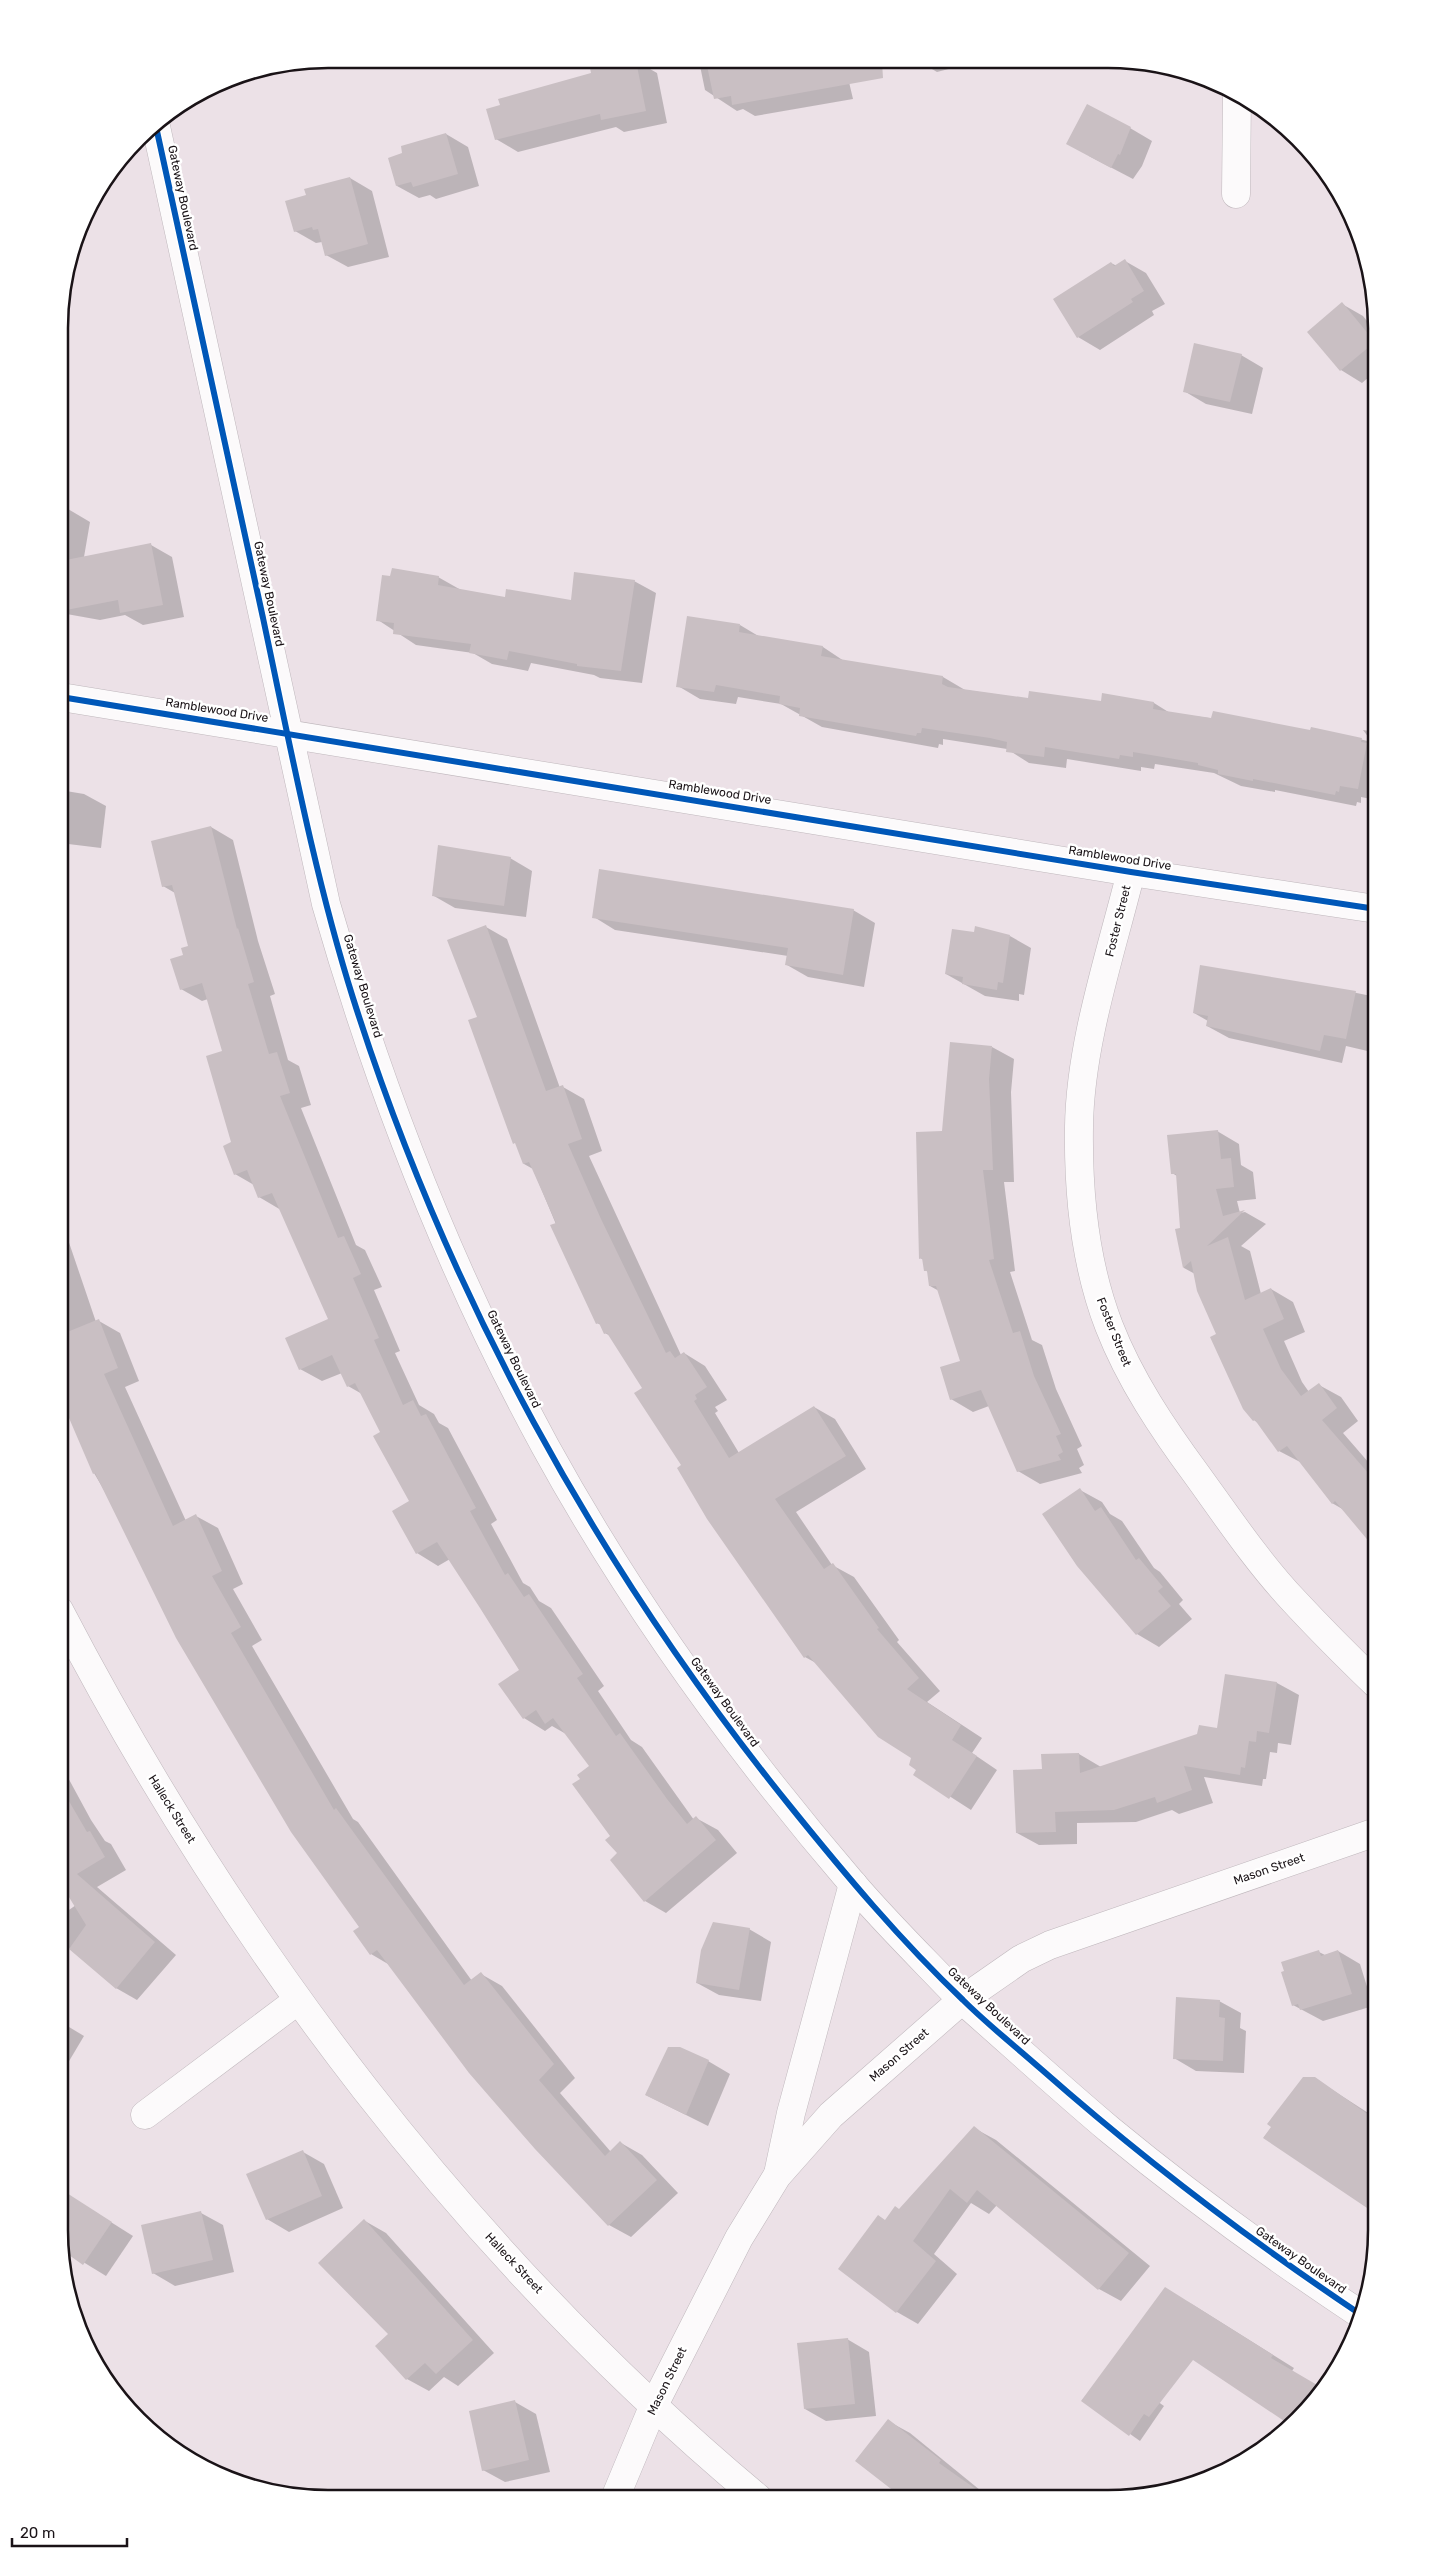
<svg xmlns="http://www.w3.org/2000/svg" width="1435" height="2558" viewBox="0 0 1435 2558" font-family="Rubik,sans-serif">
  <rect width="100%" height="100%" fill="#ece1e7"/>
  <!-- shadow -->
  <g fill="#0003">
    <path d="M 636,61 L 657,73 L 667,123 L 624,132 L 616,127 L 518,152 L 496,139 L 593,74 L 592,69 Z"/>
    <path d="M 699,61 L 868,62 L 849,82 L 853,99 L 755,116 L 743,109 L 737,111 L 705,90 Z"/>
    <path d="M 920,62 L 972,63 L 937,72 Z"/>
    <path d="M 1130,128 L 1152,141 L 1142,166 L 1133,179 L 1089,156 Z"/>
    <path d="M 446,134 L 468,147 L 479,186 L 436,199 L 430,195 L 419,198 L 397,186 L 404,154 Z"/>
    <path d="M 350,178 L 372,191 L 389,257 L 348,267 L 326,255 L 322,242 L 316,243 L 295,231 L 308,196 L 306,190 Z"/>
    <path d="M 86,210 L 89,218 L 83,220 Z"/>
    <path d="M 1125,261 L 1146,273 L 1165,304 L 1152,311 L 1154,315 L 1100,350 L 1078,337 L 1111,263 L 1117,266 Z"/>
    <path d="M 1342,304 L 1363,316 L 1376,332 L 1376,371 L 1362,383 L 1341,370 L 1309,332 Z"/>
    <path d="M 1241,355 L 1263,368 L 1252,414 L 1206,404 L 1184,391 Z"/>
    <path d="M 61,508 L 68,509 L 90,522 L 84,557 L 151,545 L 172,557 L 184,617 L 143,625 L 125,615 L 100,620 L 61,613 Z"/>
    <path d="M 438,577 L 461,590 L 506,598 L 572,602 L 634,581 L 656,593 L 642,683 L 600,678 L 594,675 L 531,663 L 528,671 L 492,664 L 473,653 L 416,645 L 378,620 Z"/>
    <path d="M 740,625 L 760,637 L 823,647 L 844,661 L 943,677 L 965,690 L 1029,699 L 1154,703 L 1170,713 L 1311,731 L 1312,728 L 1372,742 L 1363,730 L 1376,732 L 1376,800 L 1361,797 L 1361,803 L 1357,802 L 1356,806 L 1275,790 L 1275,792 L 1241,786 L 1214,773 L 1155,764 L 1154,769 L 1141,767 L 1141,771 L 1067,759 L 1066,768 L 1029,763 L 1007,749 L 943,739 L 943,745 L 939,744 L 938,748 L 822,727 L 781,704 L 738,697 L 736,704 L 700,699 L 678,686 Z"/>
    <path d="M 60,790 L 84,794 L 106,806 L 101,848 L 60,843 Z"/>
    <path d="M 211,827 L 233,840 L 258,941 L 275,994 L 270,996 L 288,1060 L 299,1066 L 311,1105 L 301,1108 L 356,1245 L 365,1250 L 382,1287 L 374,1290 L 400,1351 L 395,1353 L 419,1405 L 434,1414 L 439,1423 L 448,1428 L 497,1520 L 491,1524 L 523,1583 L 530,1587 L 539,1601 L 551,1608 L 604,1686 L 598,1691 L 631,1740 L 642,1747 L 694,1820 L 696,1818 L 718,1830 L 737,1853 L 666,1913 L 645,1901 L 619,1853 L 582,1779 L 591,1766 L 566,1734 L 552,1726 L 545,1731 L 524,1718 L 520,1670 L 450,1559 L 438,1566 L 417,1553 L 411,1502 L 382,1433 L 362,1394 L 348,1386 L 342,1373 L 322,1381 L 300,1369 L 330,1319 L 281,1210 L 259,1197 L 254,1185 L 235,1174 L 224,1052 L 208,999 L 202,1001 L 181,989 L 184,956 L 190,947 L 175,893 L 163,886 Z"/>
    <path d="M 510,858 L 532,871 L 526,917 L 455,908 L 434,896 Z"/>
    <path d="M 853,910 L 875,923 L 864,987 L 808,977 L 787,965 L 788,956 L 615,930 L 594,917 Z"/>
    <path d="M 486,927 L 507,939 L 560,1088 L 563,1087 L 584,1099 L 602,1151 L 589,1156 L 681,1355 L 684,1353 L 705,1366 L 727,1400 L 715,1407 L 718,1411 L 715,1413 L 739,1453 L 814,1407 L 835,1419 L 866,1469 L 796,1512 L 832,1565 L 854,1577 L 899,1640 L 897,1642 L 940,1691 L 927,1702 L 982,1738 L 972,1753 L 997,1770 L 971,1810 L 915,1774 L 918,1770 L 912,1758 L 816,1663 L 805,1657 L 683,1465 L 644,1388 L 612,1337 L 605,1333 L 601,1325 L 597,1323 L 533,1169 L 524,1164 L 479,1018 Z"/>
    <path d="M 1010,936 L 1031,948 L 1024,995 L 1019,994 L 1019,1001 L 985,996 L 946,974 Z"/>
    <path d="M 1323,986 L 1376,997 L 1376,1053 L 1346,1046 L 1342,1063 L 1229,1038 L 1207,1026 L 1208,1021 L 1194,1013 Z"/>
    <path d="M 992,1047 L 1014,1059 L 1011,1092 L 1014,1182 L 1004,1182 L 1015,1271 L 1010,1272 L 1032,1340 L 1042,1345 L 1056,1389 L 1082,1446 L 1077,1449 L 1084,1465 L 1079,1468 L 1082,1473 L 1040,1484 L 1018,1471 L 989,1406 L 973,1412 L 951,1399 L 961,1361 L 939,1291 L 930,1286 L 928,1272 L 925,1270 L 924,1260 L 920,1258 L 943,1132 Z"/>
    <path d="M 1217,1131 L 1239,1144 L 1241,1165 L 1253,1172 L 1256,1199 L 1237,1201 L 1240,1213 L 1245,1212 L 1266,1224 L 1241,1246 L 1250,1251 L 1261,1294 L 1271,1289 L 1293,1302 L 1305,1332 L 1284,1341 L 1302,1382 L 1309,1392 L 1319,1385 L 1341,1397 L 1358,1421 L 1343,1433 L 1376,1471 L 1376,1548 L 1344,1510 L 1332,1503 L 1302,1463 L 1279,1451 L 1259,1424 L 1254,1420 L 1195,1274 L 1184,1268 L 1177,1230 L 1181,1229 L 1177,1176 L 1172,1173 Z"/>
    <path d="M 60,1216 L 96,1322 L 99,1321 L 120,1333 L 139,1381 L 125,1387 L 186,1521 L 196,1516 L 218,1528 L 243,1584 L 233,1589 L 262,1640 L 252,1646 L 353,1819 L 358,1822 L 472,1981 L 481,1974 L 502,1986 L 575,2078 L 560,2093 L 611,2152 L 621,2143 L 642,2155 L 678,2193 L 631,2237 L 609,2225 L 388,1964 L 371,1954 L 360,1928 L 94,1473 L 60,1394 Z"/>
    <path d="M 1080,1490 L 1102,1502 L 1110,1514 L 1122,1521 L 1154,1568 L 1160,1572 L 1183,1600 L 1179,1604 L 1192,1619 L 1159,1647 L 1137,1634 L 1078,1565 Z"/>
    <path d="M 1226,1675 L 1277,1683 L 1299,1695 L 1291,1745 L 1278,1743 L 1277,1753 L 1270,1752 L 1266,1779 L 1263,1779 L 1262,1786 L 1204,1777 L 1213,1803 L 1179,1814 L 1172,1810 L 1136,1822 L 1077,1823 L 1077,1844 L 1039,1845 L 1017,1833 L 1043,1770 L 1079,1754 L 1101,1767 L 1218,1730 Z"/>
    <path d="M 59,1761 L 91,1820 L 105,1841 L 111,1844 L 126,1870 L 97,1887 L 176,1955 L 137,2000 L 116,1988 L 59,1939 L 59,1917 L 76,1905 L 59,1878 Z"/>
    <path d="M 749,1929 L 771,1942 L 761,2001 L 719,1995 L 697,1983 Z"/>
    <path d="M 1338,1951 L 1360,1964 L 1373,2006 L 1323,2021 L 1293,2005 L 1319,1952 L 1325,1955 Z"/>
    <path d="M 1219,2001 L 1241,2013 L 1240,2028 L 1246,2031 L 1244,2073 L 1196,2071 L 1174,2058 Z"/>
    <path d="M 59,2021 L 84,2036 L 59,2078 Z"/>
    <path d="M 708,2061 L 730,2074 L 708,2126 L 646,2095 Z"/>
    <path d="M 1314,2078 L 1376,2118 L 1376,2213 L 1264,2137 Z"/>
    <path d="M 974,2128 L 996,2140 L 1150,2266 L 1121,2301 L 1099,2289 L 997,2205 L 989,2214 L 971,2203 L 934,2254 L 957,2274 L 918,2324 L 897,2312 L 885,2221 L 900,2211 Z"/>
    <path d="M 303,2152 L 324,2164 L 343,2208 L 289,2232 L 267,2219 Z"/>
    <path d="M 59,2162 L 62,2177 L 59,2178 Z"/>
    <path d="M 60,2190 L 133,2236 L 106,2276 L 62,2249 L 59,2230 Z"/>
    <path d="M 201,2213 L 223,2225 L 234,2272 L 175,2286 L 153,2273 Z"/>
    <path d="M 365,2221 L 386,2233 L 494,2353 L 458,2386 L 444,2377 L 429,2391 L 407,2379 L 377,2346 L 390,2334 Z"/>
    <path d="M 1187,2301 L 1294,2368 L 1292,2371 L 1321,2394 Z"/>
    <path d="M 847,2339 L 869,2352 L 876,2416 L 826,2421 L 805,2409 Z"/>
    <path d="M 1117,2373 L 1164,2406 L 1140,2441 L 1082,2400 Z"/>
    <path d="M 515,2402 L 536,2414 L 550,2472 L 505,2482 L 483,2470 Z"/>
    <path d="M 888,2421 L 910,2433 L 991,2499 L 904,2499 Z"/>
  </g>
  <!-- building -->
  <g fill="#c9bfc3">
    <path d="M 627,61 L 636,61 L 646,111 L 601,120 L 600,114 L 495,140 L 486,109 L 500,105 L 498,99 L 591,73 L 590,68 Z"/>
    <path d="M 706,61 L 882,62 L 883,78 L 732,105 L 731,96 L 714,99 Z"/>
    <path d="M 1087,104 L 1131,127 L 1120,155 L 1118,154 L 1111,168 L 1066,144 Z"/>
    <path d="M 446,133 L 458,174 L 413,187 L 411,182 L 396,186 L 388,158 L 402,153 L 401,146 Z"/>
    <path d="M 350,177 L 368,244 L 325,256 L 318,229 L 313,230 L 312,227 L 294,232 L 285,201 L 306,195 L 304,189 Z"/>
    <path d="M 1125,259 L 1144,291 L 1131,299 L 1133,302 L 1077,338 L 1053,299 L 1111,262 L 1114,266 Z"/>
    <path d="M 1342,302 L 1375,342 L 1340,371 L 1307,332 Z"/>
    <path d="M 1194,343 L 1242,354 L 1230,402 L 1183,392 Z"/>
    <path d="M 151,543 L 163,605 L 120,613 L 118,600 L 61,611 L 61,561 Z"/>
    <path d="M 392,568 L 439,576 L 438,585 L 505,597 L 506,589 L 571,600 L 574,572 L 635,580 L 621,671 L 577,666 L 577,664 L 509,651 L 507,660 L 469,653 L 471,644 L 393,634 L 394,623 L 376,621 L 382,575 L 390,576 Z"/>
    <path d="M 687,616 L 740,624 L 739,632 L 823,646 L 821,656 L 943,676 L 942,684 L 948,687 L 1028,698 L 1029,691 L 1101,701 L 1102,693 L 1154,702 L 1153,709 L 1211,718 L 1213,711 L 1310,730 L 1311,727 L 1362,738 L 1361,742 L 1367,743 L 1358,789 L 1340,786 L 1339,792 L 1336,791 L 1335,795 L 1253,779 L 1253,781 L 1218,774 L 1218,770 L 1198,765 L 1198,763 L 1133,752 L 1133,757 L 1120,755 L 1119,759 L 1045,747 L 1044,757 L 1006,752 L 1007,742 L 990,738 L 922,728 L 921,733 L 917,733 L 916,736 L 799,716 L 800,708 L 779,704 L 780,696 L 716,685 L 714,692 L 676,687 Z"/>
    <path d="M 211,826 L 237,929 L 238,928 L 254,982 L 248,984 L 269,1054 L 277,1052 L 290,1093 L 280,1096 L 338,1238 L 344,1236 L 361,1274 L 353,1278 L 379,1338 L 374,1340 L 403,1405 L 413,1400 L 421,1416 L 426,1414 L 476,1508 L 470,1511 L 505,1575 L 508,1573 L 524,1597 L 529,1594 L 583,1674 L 577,1678 L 616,1736 L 620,1733 L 667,1799 L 687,1824 L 696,1816 L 716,1840 L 644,1902 L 610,1860 L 617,1853 L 605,1840 L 610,1836 L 572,1784 L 580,1779 L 577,1775 L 589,1766 L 553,1718 L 545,1724 L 536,1710 L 523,1719 L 498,1684 L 519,1670 L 480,1608 L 437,1542 L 416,1554 L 392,1511 L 409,1501 L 373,1436 L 380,1432 L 355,1383 L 347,1387 L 332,1355 L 299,1370 L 285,1338 L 328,1319 L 272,1193 L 258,1198 L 247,1170 L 234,1175 L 223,1146 L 231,1142 L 206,1056 L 222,1051 L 202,983 L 180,990 L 170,959 L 183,955 L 181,948 L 188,946 L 172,885 L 162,887 L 151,841 Z"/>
    <path d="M 438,845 L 511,857 L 504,906 L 432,896 Z"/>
    <path d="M 599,869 L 854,909 L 843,975 L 785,965 L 788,948 L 592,918 Z"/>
    <path d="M 486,925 L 546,1091 L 563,1085 L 582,1139 L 568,1144 L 601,1219 L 666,1353 L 670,1351 L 675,1358 L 684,1352 L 707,1387 L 695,1395 L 697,1399 L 694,1401 L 729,1458 L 814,1406 L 846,1456 L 775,1499 L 824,1569 L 833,1563 L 879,1628 L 877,1629 L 919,1678 L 907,1689 L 961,1725 L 952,1740 L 977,1756 L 949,1799 L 913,1775 L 916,1770 L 909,1765 L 911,1758 L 878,1737 L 808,1655 L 804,1658 L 707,1519 L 677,1468 L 681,1465 L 634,1393 L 642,1388 L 607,1333 L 604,1334 L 599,1323 L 596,1324 L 550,1225 L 556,1223 L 529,1162 L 523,1164 L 515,1143 L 513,1144 L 468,1020 L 477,1017 L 447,940 Z"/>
    <path d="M 975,926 L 1010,935 L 1003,983 L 998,982 L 997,990 L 962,984 L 963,977 L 945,974 L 952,929 L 974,932 Z"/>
    <path d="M 1200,965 L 1356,991 L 1346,1039 L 1324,1035 L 1320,1051 L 1206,1026 L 1208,1016 L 1193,1013 Z"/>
    <path d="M 950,1042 L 992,1046 L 989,1079 L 993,1170 L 983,1170 L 994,1259 L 989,1260 L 1013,1333 L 1020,1331 L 1034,1376 L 1061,1434 L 1056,1436 L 1063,1452 L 1058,1455 L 1061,1460 L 1017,1472 L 981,1390 L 950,1400 L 940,1367 L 960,1361 L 936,1286 L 929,1286 L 927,1271 L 924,1271 L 922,1258 L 919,1259 L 916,1132 L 942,1131 Z"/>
    <path d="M 1218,1130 L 1221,1159 L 1231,1158 L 1234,1187 L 1216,1189 L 1223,1216 L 1245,1210 L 1207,1246 L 1228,1237 L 1245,1300 L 1271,1288 L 1284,1319 L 1263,1329 L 1281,1369 L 1301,1396 L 1319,1383 L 1337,1408 L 1322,1420 L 1376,1482 L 1376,1550 L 1335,1501 L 1332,1504 L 1287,1446 L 1278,1452 L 1255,1420 L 1253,1421 L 1243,1409 L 1210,1337 L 1216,1334 L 1197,1291 L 1191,1261 L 1183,1268 L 1175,1229 L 1180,1228 L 1176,1174 L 1171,1174 L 1167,1135 Z"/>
    <path d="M 99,1319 L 118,1368 L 104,1374 L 173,1526 L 196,1514 L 222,1571 L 212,1576 L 241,1627 L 231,1633 L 334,1810 L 336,1808 L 464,1985 L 481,1972 L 554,2064 L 539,2080 L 605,2156 L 620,2141 L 657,2180 L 608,2226 L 535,2149 L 469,2073 L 377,1950 L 370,1955 L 353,1931 L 359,1927 L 291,1832 L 176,1638 L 95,1473 L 93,1474 L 60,1397 L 60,1335 Z"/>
    <path d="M 1080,1488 L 1095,1511 L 1101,1507 L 1136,1560 L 1139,1558 L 1163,1587 L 1158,1591 L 1171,1606 L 1136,1635 L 1077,1566 L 1042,1514 Z"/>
    <path d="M 1225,1674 L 1277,1682 L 1269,1733 L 1257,1731 L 1256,1742 L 1249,1741 L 1245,1768 L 1241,1767 L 1240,1775 L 1184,1766 L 1192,1790 L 1157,1803 L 1155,1797 L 1114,1810 L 1055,1812 L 1056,1832 L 1016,1833 L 1013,1770 L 1042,1769 L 1041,1754 L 1079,1753 L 1080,1773 L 1197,1734 L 1199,1725 L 1217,1728 Z"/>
    <path d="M 59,1784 L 87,1832 L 90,1831 L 105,1857 L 77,1874 L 155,1942 L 116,1989 L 69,1949 L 86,1925 L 61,1884 L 59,1885 Z"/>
    <path d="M 713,1922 L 750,1928 L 739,1990 L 696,1983 L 701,1950 Z"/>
    <path d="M 1319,1950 L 1321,1956 L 1338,1950 L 1352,1994 L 1300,2010 L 1298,2004 L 1292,2006 L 1281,1972 L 1284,1971 L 1281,1962 Z"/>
    <path d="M 1176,1997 L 1220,2000 L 1219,2017 L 1225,2018 L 1223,2061 L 1173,2059 Z"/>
    <path d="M 668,2047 L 680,2047 L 709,2060 L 686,2115 L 645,2095 Z"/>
    <path d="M 1303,2077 L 1315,2077 L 1376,2120 L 1376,2214 L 1263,2138 L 1271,2127 L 1267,2124 Z"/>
    <path d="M 974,2126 L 1129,2253 L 1098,2290 L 977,2190 L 967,2203 L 950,2189 L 913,2241 L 936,2261 L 896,2313 L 838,2269 L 878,2215 L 885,2220 L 895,2206 L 899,2209 Z"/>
    <path d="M 303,2150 L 322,2196 L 266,2220 L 246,2174 Z"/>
    <path d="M 59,2188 L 112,2222 L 83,2265 L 62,2250 L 59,2230 Z"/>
    <path d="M 201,2211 L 213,2260 L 152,2274 L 141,2225 Z"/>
    <path d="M 364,2219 L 473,2340 L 436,2374 L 425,2363 L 406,2380 L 375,2346 L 388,2334 L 318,2263 Z"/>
    <path d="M 1165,2287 L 1273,2355 L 1271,2358 L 1324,2389 L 1321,2394 L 1290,2425 L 1193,2360 L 1149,2417 L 1144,2414 L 1129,2436 L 1081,2401 Z"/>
    <path d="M 848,2338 L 855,2404 L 804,2409 L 797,2343 Z"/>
    <path d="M 515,2400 L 529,2460 L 482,2471 L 469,2411 Z"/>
    <path d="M 888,2419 L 941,2460 L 939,2463 L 990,2499 L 904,2499 L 855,2461 Z"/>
  </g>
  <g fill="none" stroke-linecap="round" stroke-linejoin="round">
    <!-- street casing -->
    <g stroke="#bfb7bc" stroke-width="29">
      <g id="street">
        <path d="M 1236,194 L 1237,94"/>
        <path d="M 61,697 L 1131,872 L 1376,909"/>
        <path d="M 1131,872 C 1111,953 1080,1043 1079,1127 C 1078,1193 1085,1264 1109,1326 C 1130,1380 1163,1429 1197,1475 C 1228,1518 1259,1564 1295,1602 C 1321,1630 1348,1657 1376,1684"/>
        <path d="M 59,1610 C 234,1946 467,2255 758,2498"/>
        <path d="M 145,2115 L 297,2001"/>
        <path d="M 1360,2314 C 1274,2257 1190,2196 1110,2130 C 1060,2088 1011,2043 962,2000 L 1021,1959 L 1050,1945 L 1376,1832"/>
      </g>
    </g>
    <!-- secondary casing -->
    <g stroke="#bfb7bc" stroke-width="29">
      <g id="secondary">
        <path d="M 155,122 L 326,904 C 380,1092 451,1274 545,1446 C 630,1601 737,1749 852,1883 C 886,1923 925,1961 962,2000 L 831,2115 L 777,2176 L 739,2238 L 653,2407 L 615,2498"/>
        <path d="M 778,2174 L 791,2113 L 853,1884"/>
      </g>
    </g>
    <!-- street -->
    <use href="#street" stroke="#fcfafb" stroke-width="28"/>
    <!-- secondary -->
    <use href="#secondary" stroke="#fcfafb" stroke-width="28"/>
    <!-- cycleway casing -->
    <g stroke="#fff" stroke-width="9">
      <g id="cycleway">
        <path d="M 155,122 C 191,288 227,453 263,618 C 290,745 314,874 353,998 C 446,1292 596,1566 790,1806 C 844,1873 900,1940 963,2000 C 987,2024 1015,2046 1041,2069 C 1142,2158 1248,2239 1360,2314"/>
        <path d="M 61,697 L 1131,872 L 1376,909"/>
      </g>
    </g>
    <!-- cycleway -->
    <use href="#cycleway" stroke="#0057b8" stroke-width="6"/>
  </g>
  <g text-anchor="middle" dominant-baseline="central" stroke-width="5" stroke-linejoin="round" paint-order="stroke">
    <!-- street labels -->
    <g font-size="12" fill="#1a1317" stroke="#fff">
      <text transform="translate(183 198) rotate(78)">Gateway Boulevard</text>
      <text transform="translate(269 594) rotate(78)">Gateway Boulevard</text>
      <text transform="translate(217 710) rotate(9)">Ramblewood Drive</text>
      <text transform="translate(720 792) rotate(9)">Ramblewood Drive</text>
      <text transform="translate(1120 858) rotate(9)">Ramblewood Drive</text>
      <text transform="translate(1118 921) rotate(-76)">Foster Street</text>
      <text transform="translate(363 986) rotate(73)">Gateway Boulevard</text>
      <text transform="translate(1114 1332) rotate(68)">Foster Street</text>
      <text transform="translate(514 1359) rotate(64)">Gateway Boulevard</text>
      <text transform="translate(725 1702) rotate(54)">Gateway Boulevard</text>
      <text transform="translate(172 1809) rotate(58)">Halleck Street</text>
      <text transform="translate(1269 1869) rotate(-19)">Mason Street</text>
      <text transform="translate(989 2006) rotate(43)">Gateway Boulevard</text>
      <text transform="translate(899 2055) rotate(-41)">Mason Street</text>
      <text transform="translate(1301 2260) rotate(35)">Gateway Boulevard</text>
      <text transform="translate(514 2263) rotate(47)">Halleck Street</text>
      <text transform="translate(667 2381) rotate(-64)">Mason Street</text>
    </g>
  </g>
  <!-- crop -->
  <path d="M0 0H1435V2558H0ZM328 68H1108A260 260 0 0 1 1368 328V2230A260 260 0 0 1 1108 2490H328A260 260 0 0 1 68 2230V328A260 260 0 0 1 328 68Z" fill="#fff" fill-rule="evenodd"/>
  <path fill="none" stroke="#1a1317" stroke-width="2.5" d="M328 68H1108A260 260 0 0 1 1368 328V2230A260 260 0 0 1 1108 2490H328A260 260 0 0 1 68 2230V328A260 260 0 0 1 328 68Z"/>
  <!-- scale -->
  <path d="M12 2538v8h115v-8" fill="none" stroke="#1a1317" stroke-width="2.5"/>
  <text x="20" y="2538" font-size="15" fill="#1a1317" stroke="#ffffff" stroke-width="4" paint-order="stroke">20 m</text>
</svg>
